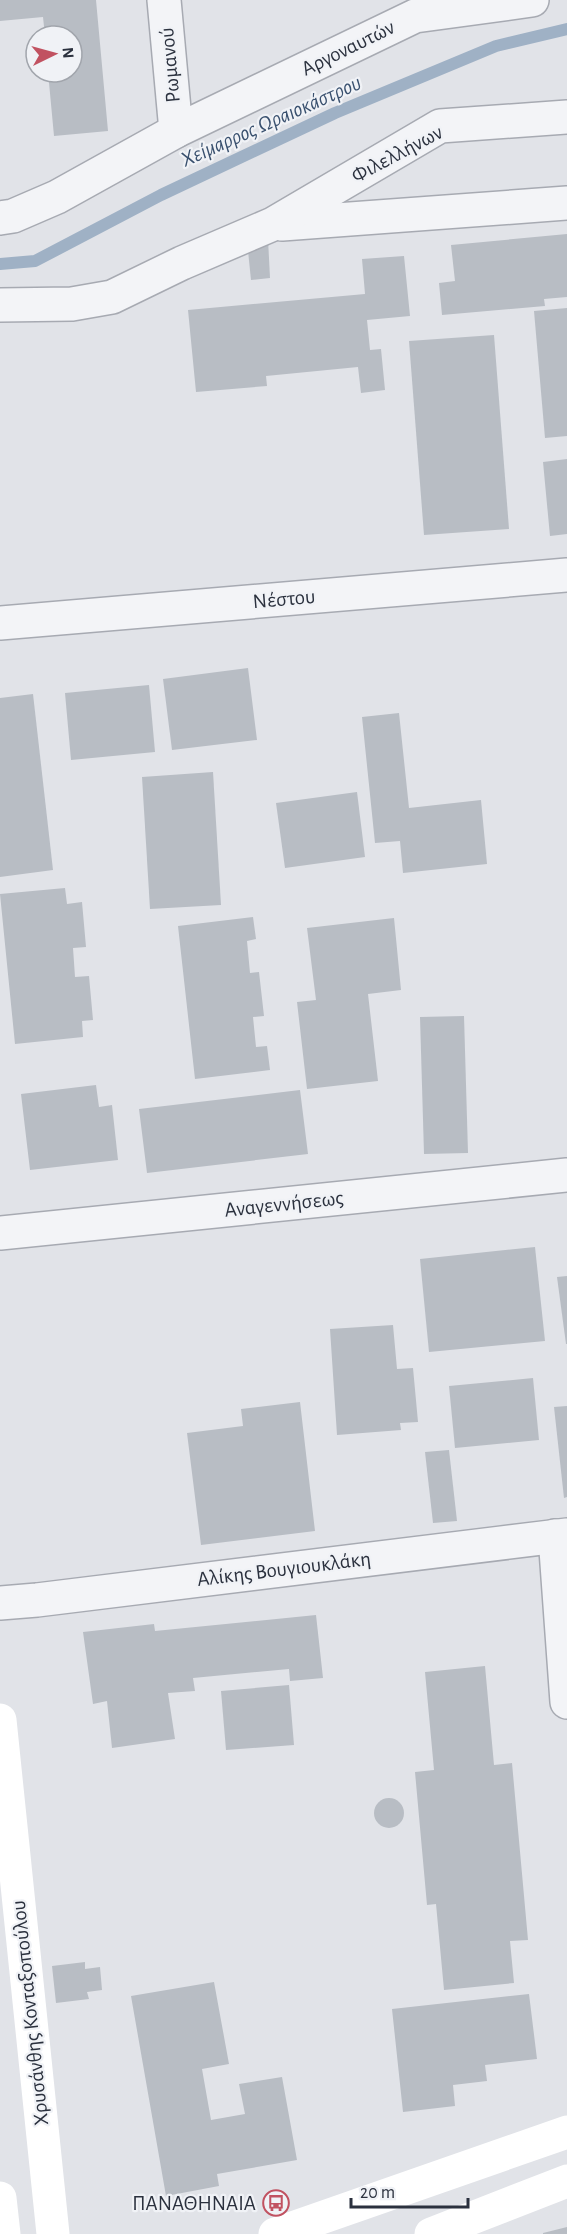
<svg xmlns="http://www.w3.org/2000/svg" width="567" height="2234" viewBox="0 0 567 2234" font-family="'Alegreya Sans',sans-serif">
  <rect width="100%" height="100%" fill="#e1e3e8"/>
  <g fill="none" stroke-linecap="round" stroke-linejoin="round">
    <!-- stream -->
    <path stroke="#9fb1c5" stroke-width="12" d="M 0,264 L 35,261 L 161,195 L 335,113 L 496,46 L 567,29"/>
  </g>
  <!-- building -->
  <g fill="#b8bdc4">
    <path d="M 0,0 L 96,0 L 108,131 L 54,136 L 48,72 L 72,72 L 72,36 L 45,36 L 43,17 L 0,21 Z"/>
    <path d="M 567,234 L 567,297 L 544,299 L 545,306 L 442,315 L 439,283 L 455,281 L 451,245 Z"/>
    <path d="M 268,239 L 270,278 L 251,280 L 247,241 Z"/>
    <path d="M 404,256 L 410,316 L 367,320 L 370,350 L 381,349 L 385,390 L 361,393 L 358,367 L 266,376 L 267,386 L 196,392 L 188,310 L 365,294 L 362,259 Z"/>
    <path d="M 567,308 L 567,436 L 545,438 L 534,311 Z"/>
    <path d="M 494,335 L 509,529 L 424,535 L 409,341 Z"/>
    <path d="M 567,459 L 567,534 L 550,536 L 543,462 Z"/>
    <path d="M 248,668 L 257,740 L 172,750 L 163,679 Z"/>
    <path d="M 149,685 L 155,752 L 71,760 L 65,693 Z"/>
    <path d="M 33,694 L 53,870 L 0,877 L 0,698 Z"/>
    <path d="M 399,713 L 409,808 L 481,800 L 487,864 L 403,873 L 400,841 L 375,843 L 362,717 Z"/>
    <path d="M 213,772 L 221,905 L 150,909 L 142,777 Z"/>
    <path d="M 357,792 L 365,857 L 285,868 L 276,803 Z"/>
    <path d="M 65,888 L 67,904 L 82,902 L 86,947 L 73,948 L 75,977 L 89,976 L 93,1020 L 82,1021 L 83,1037 L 15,1044 L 0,894 Z"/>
    <path d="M 253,917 L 256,939 L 247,941 L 250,973 L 259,972 L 264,1016 L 253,1017 L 256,1047 L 267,1046 L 270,1070 L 195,1079 L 178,926 Z"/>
    <path d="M 394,918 L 401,990 L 368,994 L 378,1081 L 307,1089 L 297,1002 L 316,1000 L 307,928 Z"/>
    <path d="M 464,1016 L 468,1153 L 424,1154 L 420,1017 Z"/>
    <path d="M 96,1085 L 99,1107 L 112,1105 L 118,1160 L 30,1170 L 21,1094 Z"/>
    <path d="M 300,1090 L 308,1154 L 147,1173 L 139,1109 Z"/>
    <path d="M 535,1247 L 545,1341 L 429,1352 L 420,1259 Z"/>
    <path d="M 567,1276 L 567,1344 L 566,1344 L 557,1277 Z"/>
    <path d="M 393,1325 L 397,1369 L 413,1368 L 418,1422 L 400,1423 L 401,1430 L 337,1435 L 330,1329 Z"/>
    <path d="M 533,1378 L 539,1440 L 455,1448 L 449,1386 Z"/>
    <path d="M 300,1402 L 315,1531 L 201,1545 L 187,1433 L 243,1426 L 241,1409 Z"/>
    <path d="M 567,1406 L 567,1497 L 564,1498 L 554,1407 Z"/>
    <path d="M 449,1450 L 457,1521 L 433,1523 L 425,1452 Z"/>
    <path d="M 316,1615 L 323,1678 L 290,1681 L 289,1669 L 193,1678 L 195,1691 L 168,1693 L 175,1739 L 112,1748 L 107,1701 L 93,1704 L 83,1632 L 154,1624 L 155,1631 Z"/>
    <path d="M 485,1666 L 494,1765 L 512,1763 L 528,1940 L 510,1941 L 514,1983 L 444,1990 L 436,1904 L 427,1905 L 415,1772 L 434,1770 L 425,1672 Z"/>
    <path d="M 289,1685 L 294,1745 L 226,1750 L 221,1691 Z"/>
    <circle cx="389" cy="1813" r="15"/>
    <path d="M 85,1962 L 85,1969 L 100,1967 L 102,1990 L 87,1992 L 89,1999 L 56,2003 L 52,1966 Z"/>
    <path d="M 214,1982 L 229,2064 L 202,2069 L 211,2120 L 245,2114 L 239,2084 L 282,2077 L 297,2160 L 217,2174 L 219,2186 L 166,2196 L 131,1996 Z"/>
    <path d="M 529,1994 L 537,2059 L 485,2065 L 487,2081 L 453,2085 L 455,2106 L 403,2112 L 392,2009 Z"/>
    <path d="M 567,2227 L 567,2234 L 543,2234 L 543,2233 Z"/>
  </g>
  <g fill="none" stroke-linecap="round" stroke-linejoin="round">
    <!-- minor casing -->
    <g stroke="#a7aab2" stroke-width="36">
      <g id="minor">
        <path d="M 164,0 L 176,131"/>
        <path d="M 0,218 L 13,216 L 57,197 L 176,131 L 415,16 L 532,0"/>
        <path d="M 282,224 L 567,203"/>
        <path d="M 0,305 L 72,304 L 112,297 L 182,263 L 273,224 L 440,126 L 567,117"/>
        <path d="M 0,623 L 567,575"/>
        <path d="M 0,1233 L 567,1175"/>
        <path d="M 555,1536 L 567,1702"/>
        <path d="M 0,1603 L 37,1600 L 567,1535"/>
      </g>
    </g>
    <!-- minor -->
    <use href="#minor" stroke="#f3f4f7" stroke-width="33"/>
    <!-- secondary -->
    <g stroke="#fff" stroke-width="33">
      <path d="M 0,1720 L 53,2234"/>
      <path d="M 0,2198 L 4,2234"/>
      <path d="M 275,2234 L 567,2132"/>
      <path d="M 431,2234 L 567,2181"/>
    </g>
  </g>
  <!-- icons -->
  <defs>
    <g id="bus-ring" transform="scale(1.35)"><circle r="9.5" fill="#f0f2f6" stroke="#c15261" stroke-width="1.5"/><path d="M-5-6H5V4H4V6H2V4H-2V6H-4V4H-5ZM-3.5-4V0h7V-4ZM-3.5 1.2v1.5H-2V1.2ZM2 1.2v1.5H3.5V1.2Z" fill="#c15261"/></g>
  </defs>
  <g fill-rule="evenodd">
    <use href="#bus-ring" x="276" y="2203"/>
  </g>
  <g text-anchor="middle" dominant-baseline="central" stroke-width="4.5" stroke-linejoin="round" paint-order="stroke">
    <!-- street labels -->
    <g font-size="21" fill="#2b313e" stroke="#f0f2f6">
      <text transform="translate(348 48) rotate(-26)">Αργοναυτών</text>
      <text transform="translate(170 65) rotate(-95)">Ρωμανού</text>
      <text transform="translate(397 154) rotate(-28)">Φιλελλήνων</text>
      <text transform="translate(284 599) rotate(-5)">Νέστου</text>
      <text transform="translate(284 1204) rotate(-6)">Αναγεννήσεως</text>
      <text transform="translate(284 1569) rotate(-7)">Αλίκης Βουγιουκλάκη</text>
      <text transform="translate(30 2013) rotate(-96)">Χρυσάνθης Κονταξοπούλου</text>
    </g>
    <!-- poi labels -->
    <g font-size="21" fill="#2b313e" stroke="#f0f2f6" text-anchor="end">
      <text x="256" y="2203">ΠΑΝΑΘΗΝΑΙΑ</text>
    </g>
    <!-- water labels -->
    <g font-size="22" font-style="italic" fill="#39506e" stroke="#f0f2f6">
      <text transform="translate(271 121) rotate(-24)">Χείμαρρος Ωραιοκάστρου</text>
    </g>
  </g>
  <!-- north arrow -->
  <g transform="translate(54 54) rotate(85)"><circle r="28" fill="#f0f2f6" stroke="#a1a5ac" stroke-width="1.5"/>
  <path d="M0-4.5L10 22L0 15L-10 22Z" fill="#c15261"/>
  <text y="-9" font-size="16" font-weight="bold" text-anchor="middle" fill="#2b313e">N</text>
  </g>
  <!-- scale -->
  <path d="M351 2198v9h117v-9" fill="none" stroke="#2b313e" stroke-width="3"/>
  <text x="360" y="2198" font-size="18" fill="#2b313e" stroke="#f0f2f6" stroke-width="4.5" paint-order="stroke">20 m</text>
</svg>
